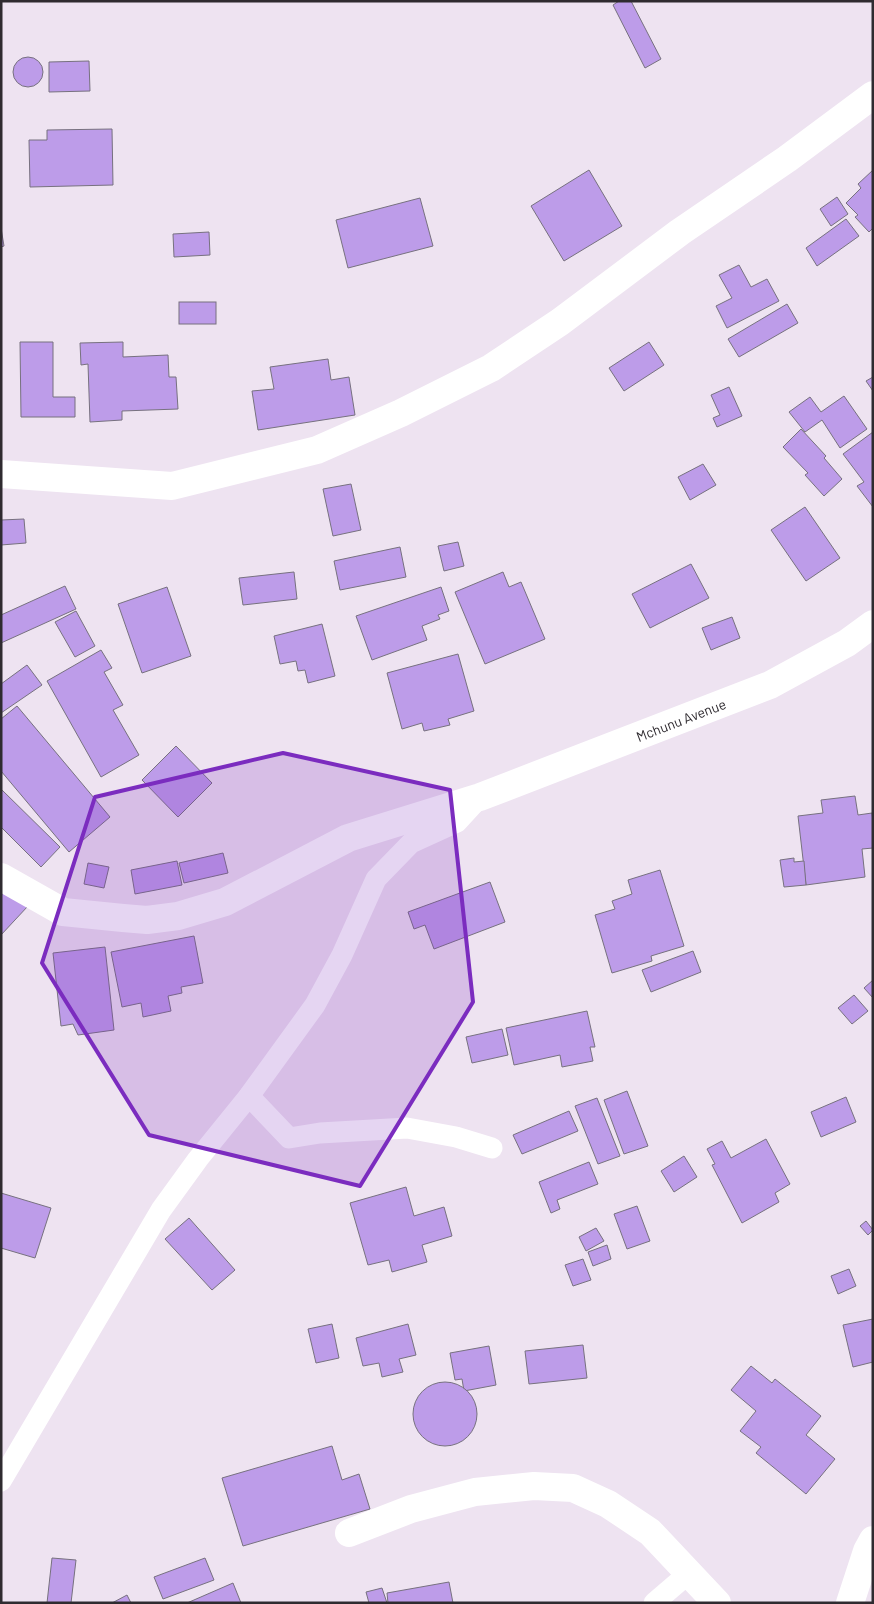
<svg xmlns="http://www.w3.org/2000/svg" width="874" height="1604" viewBox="0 0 874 1604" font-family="Barlow,sans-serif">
  <rect width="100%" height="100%" fill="#eee3f1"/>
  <!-- building -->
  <g fill="#bd9ce9" stroke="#77717f">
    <path d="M 619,1 L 631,1 L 661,59 L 645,68 L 613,5 Z"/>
    <circle cx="28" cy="72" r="15"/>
    <path d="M 89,61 L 90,91 L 49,92 L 49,62 Z"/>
    <path d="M 112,129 L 113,185 L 30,187 L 29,140 L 47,140 L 47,130 Z"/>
    <path d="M 589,170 L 622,226 L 564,261 L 531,206 Z"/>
    <path d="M 873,170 L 873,228 L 869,232 L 855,217 L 858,215 L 846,203 L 861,188 L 858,184 Z"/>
    <path d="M 837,197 L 848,214 L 831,226 L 820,209 Z"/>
    <path d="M 420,198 L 433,246 L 348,268 L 336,220 Z"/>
    <path d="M 846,219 L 859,236 L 817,266 L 806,248 Z"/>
    <path d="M 1,228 L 4,246 L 1,247 Z"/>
    <path d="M 209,232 L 210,255 L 174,257 L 173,234 Z"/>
    <path d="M 739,265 L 751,287 L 767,279 L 779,301 L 727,328 L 716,306 L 732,298 L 719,275 Z"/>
    <rect x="179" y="302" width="37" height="22"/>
    <path d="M 787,304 L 798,323 L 739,357 L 728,339 Z"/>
    <path d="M 20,342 L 53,342 L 53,397 L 75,397 L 75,417 L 21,417 Z"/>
    <path d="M 123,342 L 123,357 L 168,355 L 169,377 L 176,377 L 178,409 L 122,411 L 122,420 L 90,422 L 88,364 L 81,365 L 80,343 Z"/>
    <path d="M 649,342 L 664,365 L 624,391 L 609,368 Z"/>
    <path d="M 328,359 L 331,380 L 349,377 L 355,415 L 258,430 L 252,391 L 274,389 L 270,367 Z"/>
    <path d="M 873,377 L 873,391 L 866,381 Z"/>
    <path d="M 729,387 L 742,416 L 717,427 L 713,418 L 720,415 L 711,395 Z"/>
    <path d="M 844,396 L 867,429 L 840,448 L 822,420 L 805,432 L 789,412 L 810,397 L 821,412 Z"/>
    <path d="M 801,429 L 826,456 L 824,458 L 842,479 L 824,496 L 805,475 L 808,473 L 783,447 Z"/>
    <path d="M 873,432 L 873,507 L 857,486 L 864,482 L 843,454 Z"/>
    <path d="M 703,464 L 716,485 L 690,500 L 678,477 Z"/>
    <path d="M 351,484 L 361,530 L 333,536 L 323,489 Z"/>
    <path d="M 805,507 L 840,558 L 806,581 L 771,530 Z"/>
    <path d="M 24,519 L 26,543 L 1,545 L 1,520 Z"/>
    <path d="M 458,542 L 464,566 L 444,571 L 438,546 Z"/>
    <path d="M 400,547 L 406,577 L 340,590 L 334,561 Z"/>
    <path d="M 691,564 L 709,598 L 650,628 L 632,594 Z"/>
    <path d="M 294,572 L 297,599 L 243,605 L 239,578 Z"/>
    <path d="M 503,572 L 509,587 L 521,582 L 545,639 L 485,664 L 455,592 Z"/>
    <path d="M 65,586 L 76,609 L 1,643 L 1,615 Z"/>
    <path d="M 167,587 L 191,656 L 142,673 L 118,604 Z"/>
    <path d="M 441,587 L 449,611 L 438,615 L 440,619 L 422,626 L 427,640 L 372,660 L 356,616 Z"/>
    <path d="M 76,611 L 95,646 L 75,657 L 55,622 Z"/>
    <path d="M 732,617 L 740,638 L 711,650 L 702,628 Z"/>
    <path d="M 322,624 L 335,676 L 308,683 L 305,670 L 298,671 L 296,661 L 280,664 L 274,636 Z"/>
    <path d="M 101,650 L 112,668 L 104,672 L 123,705 L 113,710 L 139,755 L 101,777 L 47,681 Z"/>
    <path d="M 458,654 L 474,711 L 448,719 L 450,725 L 424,731 L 422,723 L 402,729 L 387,673 Z"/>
    <path d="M 27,665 L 42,685 L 1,713 L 1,684 Z"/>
    <path d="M 17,706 L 110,817 L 69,852 L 1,771 L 1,719 Z"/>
    <path d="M 176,746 L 212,783 L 178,817 L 142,780 Z"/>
    <path d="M 1,789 L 60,847 L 41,867 L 1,827 Z"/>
    <path d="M 855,796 L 858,815 L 872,813 L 873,821 L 873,848 L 862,849 L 865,877 L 806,885 L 798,816 L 823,813 L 821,800 Z"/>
    <path d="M 223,853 L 228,873 L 184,883 L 179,863 Z"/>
    <path d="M 794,858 L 794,862 L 804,861 L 806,885 L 784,887 L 780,860 Z"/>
    <path d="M 177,861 L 182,885 L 135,894 L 131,870 Z"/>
    <path d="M 88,863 L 109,867 L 104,888 L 84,884 Z"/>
    <path d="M 660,870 L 684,946 L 651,956 L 652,961 L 612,973 L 595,915 L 615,909 L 612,901 L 632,894 L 628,880 Z"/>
    <path d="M 490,882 L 505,922 L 434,949 L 425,925 L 414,929 L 408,912 Z"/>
    <path d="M 9,888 L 28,906 L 1,935 L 1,895 Z"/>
    <path d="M 194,936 L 203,983 L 181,987 L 182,993 L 168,996 L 171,1011 L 143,1017 L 141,1003 L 122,1007 L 111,952 Z"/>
    <path d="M 105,947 L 114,1030 L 78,1035 L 73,1024 L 61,1026 L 53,953 Z"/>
    <path d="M 693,951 L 701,972 L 651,992 L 642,970 Z"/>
    <path d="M 873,980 L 873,998 L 864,988 Z"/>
    <path d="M 854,995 L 868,1011 L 852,1024 L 838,1008 Z"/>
    <path d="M 587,1011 L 595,1047 L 590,1047 L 593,1061 L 562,1067 L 560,1055 L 514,1065 L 506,1028 Z"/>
    <path d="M 502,1029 L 508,1055 L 472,1063 L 466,1037 Z"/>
    <path d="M 627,1091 L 648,1146 L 624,1154 L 604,1100 Z"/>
    <path d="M 846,1097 L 856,1122 L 821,1137 L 811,1112 Z"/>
    <path d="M 597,1098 L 620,1156 L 598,1164 L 575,1106 Z"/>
    <path d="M 569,1111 L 578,1131 L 522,1154 L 513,1135 Z"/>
    <path d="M 766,1139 L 790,1184 L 775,1193 L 779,1202 L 742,1223 L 712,1165 L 715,1164 L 707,1149 L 722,1141 L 731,1158 Z"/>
    <path d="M 684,1156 L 697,1177 L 674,1192 L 661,1171 Z"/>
    <path d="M 589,1162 L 598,1184 L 557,1200 L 560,1209 L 551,1213 L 539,1182 Z"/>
    <path d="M 406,1187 L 414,1216 L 444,1207 L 452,1236 L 422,1245 L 427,1262 L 392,1272 L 389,1260 L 368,1265 L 350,1203 Z"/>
    <path d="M 1,1193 L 51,1208 L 35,1258 L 1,1248 Z"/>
    <path d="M 637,1206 L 650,1241 L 627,1249 L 614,1214 Z"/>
    <path d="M 189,1218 L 235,1270 L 212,1290 L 165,1239 Z"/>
    <path d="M 866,1221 L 873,1230 L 868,1235 L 860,1226 Z"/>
    <path d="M 596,1228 L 604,1241 L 586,1251 L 579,1237 Z"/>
    <path d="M 607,1245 L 611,1259 L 593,1266 L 588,1252 Z"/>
    <path d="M 583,1259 L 591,1280 L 573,1286 L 565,1265 Z"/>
    <path d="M 849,1269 L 856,1286 L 838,1294 L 831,1276 Z"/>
    <path d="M 873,1319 L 873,1362 L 853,1367 L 843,1325 Z"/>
    <path d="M 332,1324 L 339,1358 L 316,1363 L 308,1329 Z"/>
    <path d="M 408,1324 L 416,1355 L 399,1359 L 403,1372 L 382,1377 L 379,1363 L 363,1366 L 356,1338 Z"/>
    <path d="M 583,1345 L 587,1378 L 529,1384 L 525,1351 Z"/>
    <path d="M 489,1346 L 496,1385 L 464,1391 L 462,1379 L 455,1380 L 450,1353 Z"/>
    <path d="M 751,1366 L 772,1383 L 775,1379 L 821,1416 L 806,1435 L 835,1459 L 806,1494 L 756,1453 L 761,1447 L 740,1431 L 756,1411 L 731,1390 Z"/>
    <circle cx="445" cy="1414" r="32"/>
    <path d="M 332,1446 L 342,1480 L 359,1474 L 370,1509 L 243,1546 L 222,1478 Z"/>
    <path d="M 52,1558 L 76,1560 L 71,1603 L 47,1603 Z"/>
    <path d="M 205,1558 L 214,1580 L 163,1599 L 154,1577 Z"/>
    <path d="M 449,1582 L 453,1603 L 388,1603 L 387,1593 Z"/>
    <path d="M 233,1583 L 241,1603 L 187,1603 Z"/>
    <path d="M 382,1588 L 387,1603 L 369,1603 L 366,1592 Z"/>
    <path d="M 127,1595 L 131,1603 L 112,1603 Z"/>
  </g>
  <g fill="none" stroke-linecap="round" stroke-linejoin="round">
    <!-- service -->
    <g stroke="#fff" stroke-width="21">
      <path d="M 249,1096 L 289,1138 L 320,1133 L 407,1128 L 456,1137 L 492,1148"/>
      <path d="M 1,1481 L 161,1210 L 198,1159 L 249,1096 L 315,1005 L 342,955 L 376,879 L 411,843 L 457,822 L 480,797"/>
      <path d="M 654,1603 L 689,1573"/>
    </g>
    <!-- minor -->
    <g stroke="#fff" stroke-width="28">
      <path d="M 1,474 L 172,486 L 317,450 L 401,413 L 491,368 L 560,322 L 680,232 L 787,159 L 873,95"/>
      <path id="s1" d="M 1,877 L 63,912 L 123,918 L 147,920 L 178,916 L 225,902 L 348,838 L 480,797 L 770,685 L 847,643 L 873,624"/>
      <path d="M 349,1533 L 411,1509 L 475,1492 L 534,1486 L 573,1488 L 608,1504 L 650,1532 L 717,1603"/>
      <path d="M 850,1603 L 867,1551 L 873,1540"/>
    </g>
  </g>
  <!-- marked area -->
  <path fill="#7b2cbf" fill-opacity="0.2" stroke="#7b2cbf" stroke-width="4" stroke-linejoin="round" d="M 283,753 L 450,790 L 473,1002 L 360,1186 L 149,1135 L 42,963 L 95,797 Z"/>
  <g text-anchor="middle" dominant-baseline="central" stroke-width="4" stroke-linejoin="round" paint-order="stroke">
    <!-- street labels -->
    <g font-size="14" fill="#2f2b30" stroke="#eee3f1">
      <text stroke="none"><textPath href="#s1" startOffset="728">Mchunu Avenue</textPath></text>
    </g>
  </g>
  <!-- border -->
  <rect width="874" height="1604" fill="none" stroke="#2f2b30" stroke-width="5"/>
</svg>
